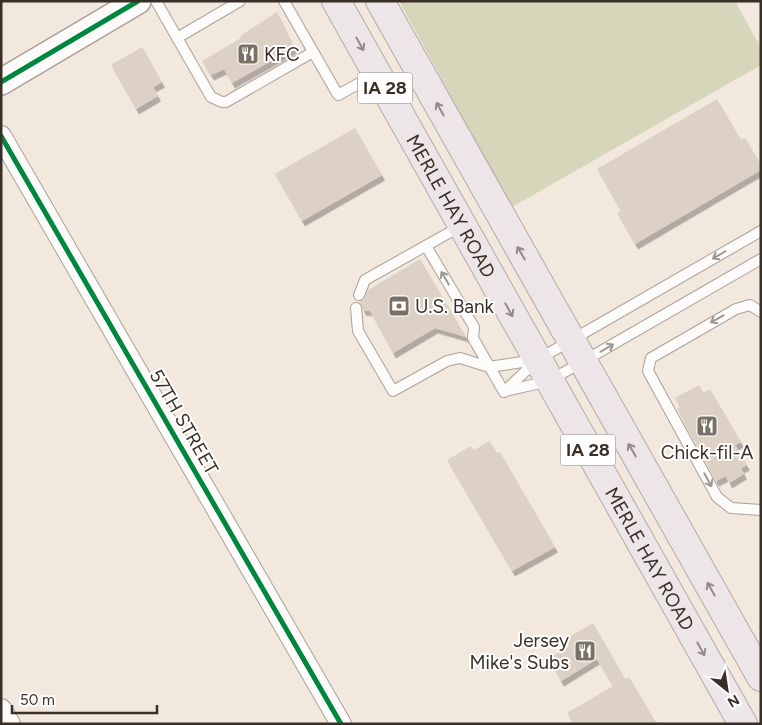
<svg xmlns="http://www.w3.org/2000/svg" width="762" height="725" viewBox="0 0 762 725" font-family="Figtree,sans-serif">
  <defs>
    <filter id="shadow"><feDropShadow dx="3" dy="5.5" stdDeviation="0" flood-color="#0004"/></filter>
  </defs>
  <rect width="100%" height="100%" fill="#f3e8dd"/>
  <!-- green -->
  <path fill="#d6d6bb" d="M 399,1 L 735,1 L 761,48 L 761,65 L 512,207 Z"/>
  <!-- building -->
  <g fill="#ddd1c5" filter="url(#shadow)">
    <path d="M 277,12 L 294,48 L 232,83 L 224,69 L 211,75 L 202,61 L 241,38 L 240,36 Z"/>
    <path d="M 142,47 L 162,82 L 153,87 L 158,96 L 136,109 L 111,65 Z"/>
    <path d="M 717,99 L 741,140 L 745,138 L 761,165 L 761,170 L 635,244 L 617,213 L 621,211 L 597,169 Z"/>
    <path d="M 355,128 L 382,175 L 302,221 L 275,174 Z"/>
    <path d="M 420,259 L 466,337 L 435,328 L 393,353 L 370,311 L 363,310 L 359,302 L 364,300 L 368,290 Z"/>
    <path d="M 699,385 L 703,393 L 710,389 L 741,442 L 735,445 L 747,465 L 741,468 L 744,474 L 729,483 L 726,476 L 716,481 L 677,409 L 680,407 L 675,398 Z"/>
    <path d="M 490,441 L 497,453 L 500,452 L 555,547 L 512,571 L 447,460 L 471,446 L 474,450 Z"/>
    <path d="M 593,623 L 625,679 L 629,677 L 657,724 L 573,724 L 567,713 L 613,686 L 597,659 L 561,681 L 548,658 L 569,646 L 565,639 Z"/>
  </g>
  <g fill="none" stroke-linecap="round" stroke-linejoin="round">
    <!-- service casing -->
    <g stroke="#aaa198" stroke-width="12">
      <g id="service">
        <path d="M 156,1 L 211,97 L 222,102 L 226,102 L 313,52"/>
        <path d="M 284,1 L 338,95 L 376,74"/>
        <path d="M 177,38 L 240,1"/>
        <path d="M 426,246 L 474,327 L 473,338 L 504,392"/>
        <path d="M 359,295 L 365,280 L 461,226"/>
        <path d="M 356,308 L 358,331 L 393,391 L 447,361 L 460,358 L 489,367 L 536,360"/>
        <path d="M 761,312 L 750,305 L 736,309 L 651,358 L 648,371 L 717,497 L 731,508 L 761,510"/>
        <path d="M 505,391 L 549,381 L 761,259"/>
        <path d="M 504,392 L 537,360 L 761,231"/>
      </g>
    </g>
    <!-- minor casing -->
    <g stroke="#aaa198" stroke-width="22">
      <g id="minor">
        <path d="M 1,136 L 341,724"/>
        <path d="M 1,709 L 10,724"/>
      </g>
    </g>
    <!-- tertiary casing -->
    <g stroke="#aaa198" stroke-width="28">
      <path id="tertiary" d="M 1,82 L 138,1"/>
    </g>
    <!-- primary casing -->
    <g stroke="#b8a8ab" stroke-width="30">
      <g id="primary">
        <path id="s1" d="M 336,1 L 743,724"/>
        <path d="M 380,1 L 761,677"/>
      </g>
    </g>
    <!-- service -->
    <use href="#service" stroke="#fdfcfa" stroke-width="10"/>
    <!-- minor -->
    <use href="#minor" stroke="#fdfcfa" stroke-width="20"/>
    <!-- tertiary -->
    <use href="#tertiary" stroke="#fdfcfa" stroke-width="25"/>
    <!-- primary -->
    <use href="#primary" stroke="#ede6e9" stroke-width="28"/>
    <!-- cycleway casing -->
    <g stroke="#fff" stroke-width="8">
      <g id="cycleway">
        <path d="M 1,82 L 138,1"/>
        <path d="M 1,136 L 341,724"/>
      </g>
    </g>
    <!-- cycleway -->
    <use href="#cycleway" stroke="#00873e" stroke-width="5"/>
  </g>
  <!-- one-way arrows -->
  <defs><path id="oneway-shaft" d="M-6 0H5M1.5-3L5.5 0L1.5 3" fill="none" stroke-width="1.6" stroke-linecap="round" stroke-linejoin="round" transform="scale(1.25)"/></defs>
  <g stroke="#938a88">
    <use href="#oneway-shaft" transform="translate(360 44) rotate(61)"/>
    <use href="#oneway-shaft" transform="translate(440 109) rotate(-119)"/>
    <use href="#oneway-shaft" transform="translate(521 253) rotate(-120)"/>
    <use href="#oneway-shaft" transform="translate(509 310) rotate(61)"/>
    <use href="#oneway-shaft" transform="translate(632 450) rotate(-120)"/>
    <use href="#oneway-shaft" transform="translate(711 589) rotate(-119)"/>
    <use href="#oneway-shaft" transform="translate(701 649) rotate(61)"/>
  </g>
  <g stroke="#9b9690">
    <use href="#oneway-shaft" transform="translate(719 255) rotate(150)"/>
    <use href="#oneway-shaft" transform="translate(445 278) rotate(-120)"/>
    <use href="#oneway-shaft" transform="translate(717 319) rotate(151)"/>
    <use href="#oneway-shaft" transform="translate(607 348) rotate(-30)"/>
    <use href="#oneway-shaft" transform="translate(708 480) rotate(61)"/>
  </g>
  <!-- icons -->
  <defs>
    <g id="restaurant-square" transform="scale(1.125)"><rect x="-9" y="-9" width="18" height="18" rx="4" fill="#7a7066" stroke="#fff"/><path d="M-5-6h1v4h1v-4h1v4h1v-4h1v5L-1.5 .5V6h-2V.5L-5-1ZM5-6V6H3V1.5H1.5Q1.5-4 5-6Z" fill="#fff"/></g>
    <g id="bank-square" transform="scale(1.125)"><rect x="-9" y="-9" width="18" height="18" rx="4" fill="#7a7066" stroke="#fff"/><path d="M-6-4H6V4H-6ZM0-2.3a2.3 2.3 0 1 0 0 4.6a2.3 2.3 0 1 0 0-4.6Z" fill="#fff"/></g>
  </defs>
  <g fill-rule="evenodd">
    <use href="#restaurant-square" x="248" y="54"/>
    <use href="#bank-square" x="399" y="306"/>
    <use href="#restaurant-square" x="707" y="426"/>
    <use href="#restaurant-square" x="585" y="651"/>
  </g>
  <g text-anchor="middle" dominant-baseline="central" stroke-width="4" stroke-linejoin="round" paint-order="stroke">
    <!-- shield labels -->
    <g fill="#fff" stroke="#746d67" stroke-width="1">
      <rect x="357.5" y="72.5" width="55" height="31" rx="4"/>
      <rect x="560.5" y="434.5" width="55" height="31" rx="4"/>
    </g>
    <g font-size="18" font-weight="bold" fill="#392f26">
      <text x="385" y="88">IA 28</text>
      <text x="588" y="450">IA 28</text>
    </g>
    <!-- poi labels -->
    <g font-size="19" fill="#392f26" stroke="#fff" text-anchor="start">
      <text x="264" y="54">KFC</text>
      <text x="415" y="306">U.S. Bank</text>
      <text x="707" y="452" text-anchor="middle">Chick-fil-A</text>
      <text x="569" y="640" text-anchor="end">Jersey<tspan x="569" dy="22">Mike's Subs</tspan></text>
    </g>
    <!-- street labels -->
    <g font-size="19" fill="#392f26" stroke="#fff">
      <text stroke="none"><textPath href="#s1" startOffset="235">MERLE HAY ROAD</textPath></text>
      <text transform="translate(184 422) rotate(60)">57TH STREET</text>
      <text stroke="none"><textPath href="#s1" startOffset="640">MERLE HAY ROAD</textPath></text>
    </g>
  </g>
  <!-- border -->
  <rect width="762" height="725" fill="none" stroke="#392f26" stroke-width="5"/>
  <!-- north arrow -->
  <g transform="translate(727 690) rotate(150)" stroke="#ffffff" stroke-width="4" paint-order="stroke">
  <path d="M0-4L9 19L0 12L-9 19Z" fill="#392f26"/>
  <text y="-8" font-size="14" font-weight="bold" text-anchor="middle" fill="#392f26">N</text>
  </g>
  <!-- scale -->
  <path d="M12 705v8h145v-8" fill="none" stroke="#392f26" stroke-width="2.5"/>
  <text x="20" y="705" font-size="15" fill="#392f26" stroke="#ffffff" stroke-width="4" paint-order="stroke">50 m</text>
</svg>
